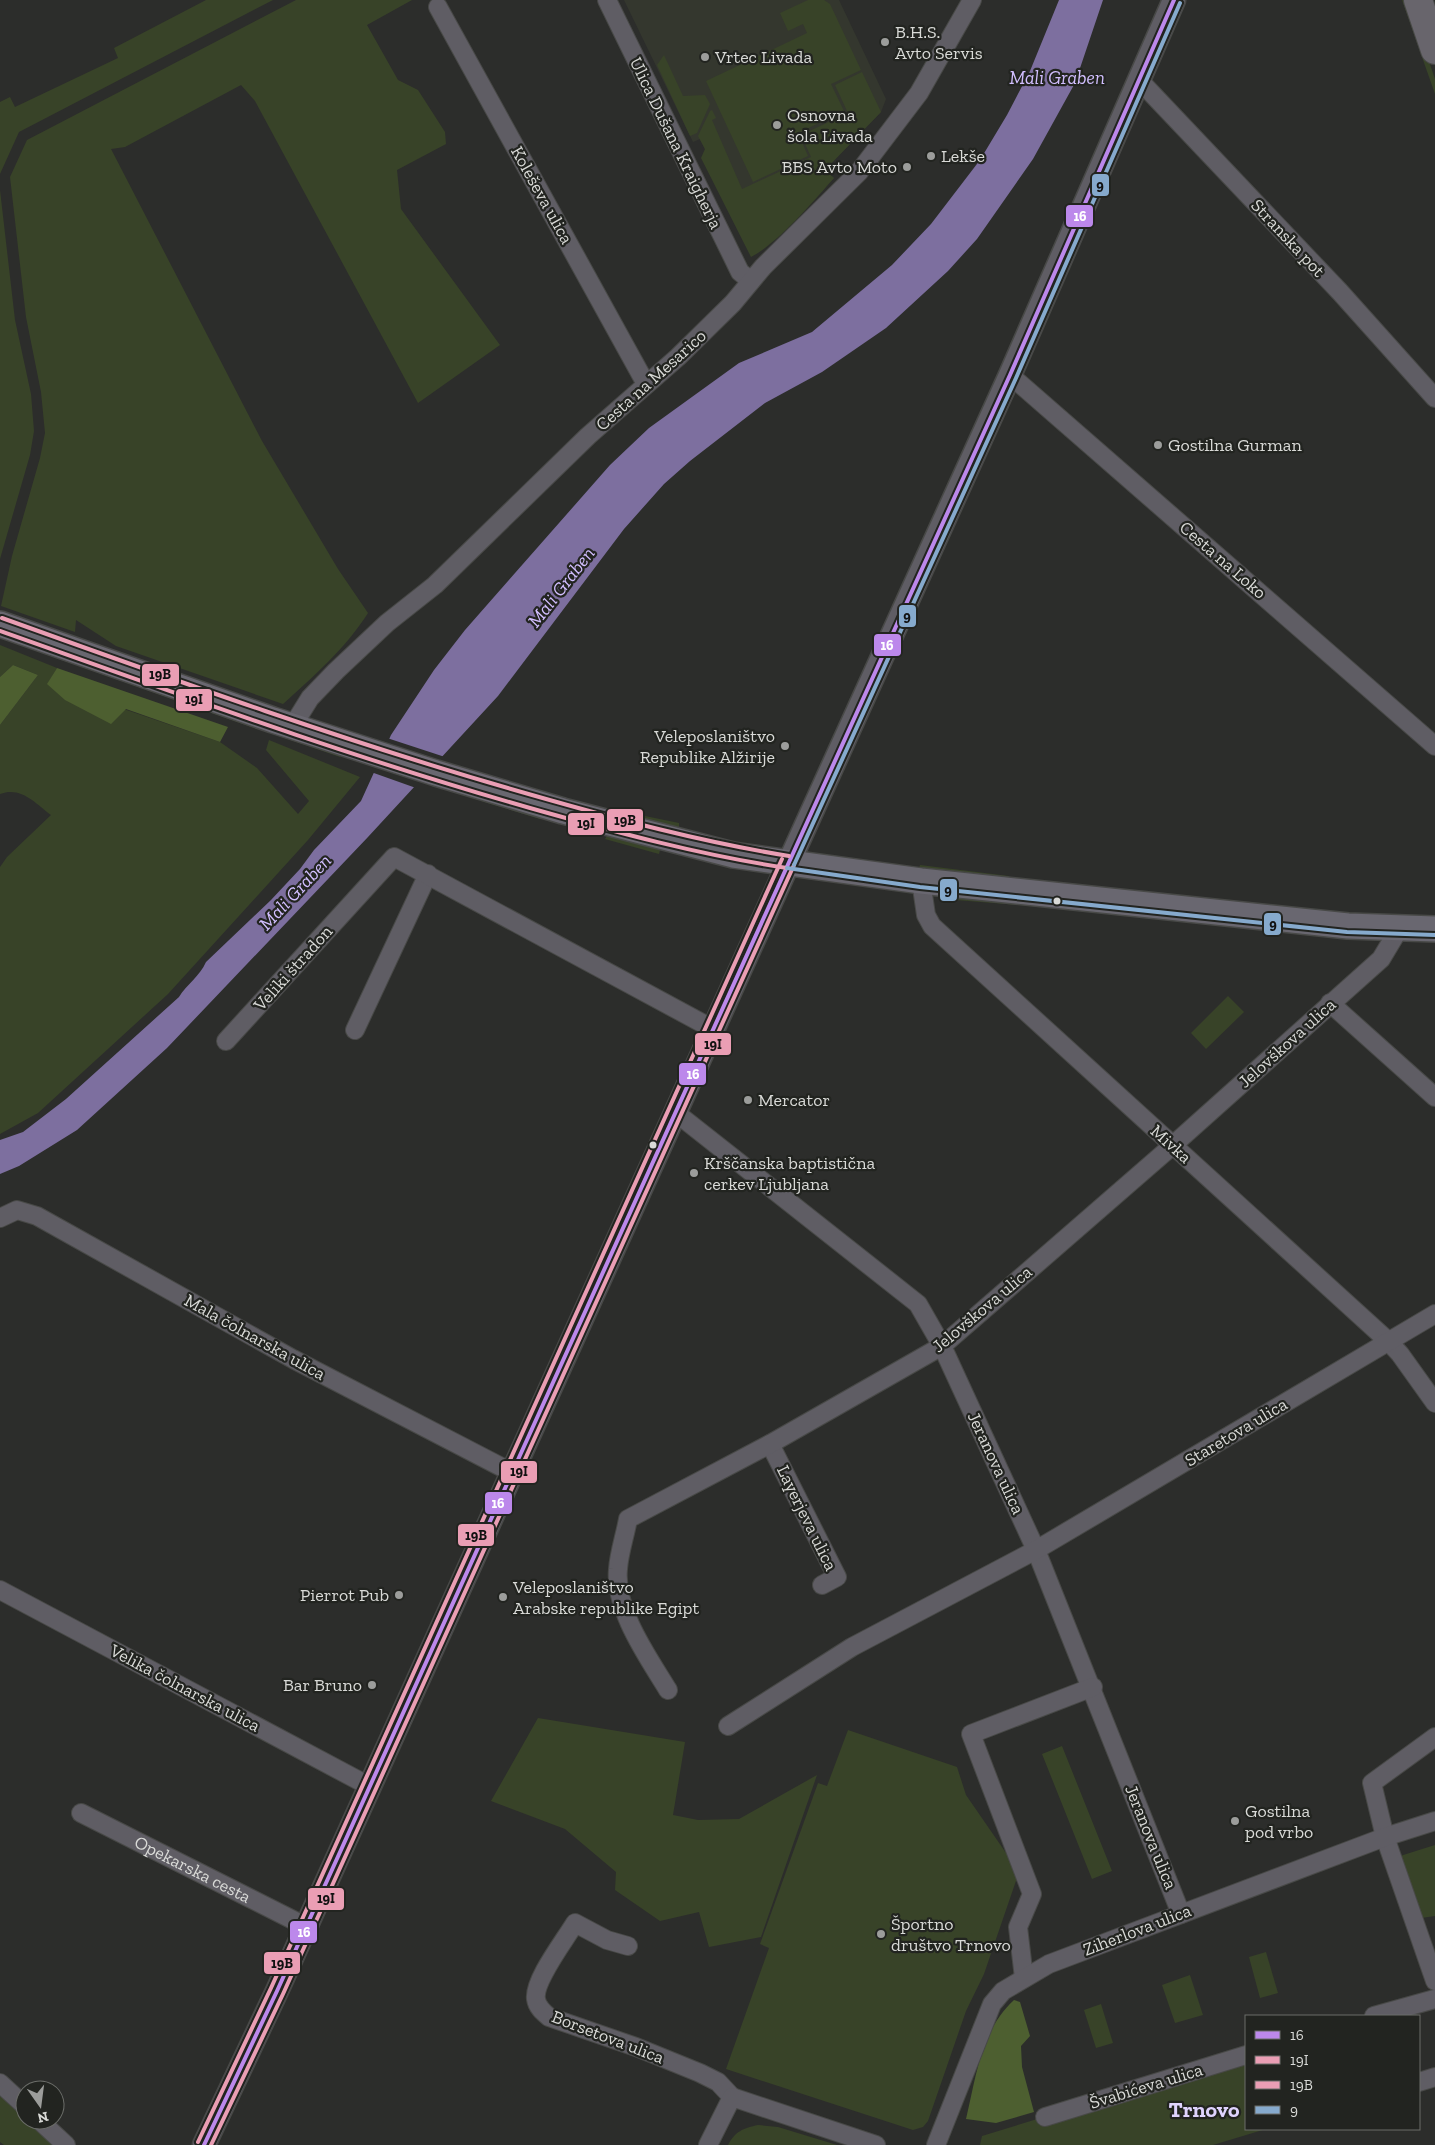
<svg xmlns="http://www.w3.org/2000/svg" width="1435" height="2145" viewBox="0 0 1435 2145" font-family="'Zilla Slab',serif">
  <rect width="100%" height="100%" fill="#2c2d2b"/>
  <!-- built -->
  <path fill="#34372e" d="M 624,0 L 839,0 L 886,99 L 881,112 L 825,170 L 834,178 L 821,192 L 752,246 L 700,139 L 693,142 Z"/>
  <!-- green -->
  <g fill="#384328">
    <path d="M 206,0 L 273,0 L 19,132 L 0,174 L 0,102 L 10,97 L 15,107 L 118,58 L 114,48 Z"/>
    <path d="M 296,0 L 412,0 L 367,25 L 398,80 L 418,90 L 445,132 L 446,144 L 397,170 L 401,209 L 500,345 L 418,403 L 255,101 L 241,85 L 125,147 L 111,149 L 262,441 L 338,569 L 368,613 C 346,648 313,677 283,704 L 116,646 L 76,620 L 75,632 L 1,606 L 12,556 L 40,458 L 45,433 L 41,392 L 26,317 L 10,177 L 27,140 Z"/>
    <path d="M 808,0 L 824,0 L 830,4 L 861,70 L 831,84 L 844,111 L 798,133 L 808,156 L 753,182 L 706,81 L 807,33 L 803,24 L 788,31 L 780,13 Z"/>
    <path d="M 1402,0 L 1408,0 L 1435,79 L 1435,94 Z"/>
    <path d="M 664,55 L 683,96 L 705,95 L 710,104 L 697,133 L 690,136 L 657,65 Z"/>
    <path d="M 862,72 L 881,112 L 825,170 L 834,178 C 813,202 778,243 751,257 L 701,158 L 705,149 L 698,136 L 710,111 L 712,110 L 716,118 L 712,120 L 742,189 L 811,157 L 801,135 L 848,113 L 835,85 Z"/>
    <path d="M 0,190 L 15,320 L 31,394 L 34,431 L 30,455 L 0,559 Z"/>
    <path d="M 0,634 L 256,726 L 257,729 L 0,638 Z"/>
    <path d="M 0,645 L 57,668 L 48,683 L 220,742 L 257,768 L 298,814 L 309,801 L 266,750 L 269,740 L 360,777 L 308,840 L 168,994 L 38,1113 L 0,1134 L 0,867 L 7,857 L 51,815 C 35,803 21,786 0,794 L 0,725 L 38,675 L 13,665 L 0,677 Z"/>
    <path d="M 276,733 L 341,753 L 340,757 L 273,734 Z"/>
    <path d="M 482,797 L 541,816 L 540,819 L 481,801 Z"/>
    <path d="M 645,816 L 679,823 L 679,827 L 644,820 Z"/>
    <path d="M 607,836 L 660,850 L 659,854 L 605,839 Z"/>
    <path d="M 920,865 L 1009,876 L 1009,879 L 919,868 Z"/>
    <path d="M 953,896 L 1045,904 L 1044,907 L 943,899 Z"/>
    <path d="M 1228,996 L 1244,1012 L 1206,1049 L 1191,1033 Z"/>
    <path d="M 538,1718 L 685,1742 L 673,1815 L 698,1820 L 739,1819 L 817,1775 L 761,1937 L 709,1947 L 699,1912 L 660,1921 L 615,1890 L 616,1872 L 565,1829 L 491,1801 Z"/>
    <path d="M 848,1730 L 957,1767 L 966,1795 L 1015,1866 L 1018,1875 L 984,1974 L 966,2011 L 928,2121 L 923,2127 L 913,2130 L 726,2069 L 769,1948 L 760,1944 L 818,1783 L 827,1786 Z"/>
    <path d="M 1062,1746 L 1112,1871 L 1092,1879 L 1042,1754 Z"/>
    <path d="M 1435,1845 L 1435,1916 L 1421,1918 L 1400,1856 Z"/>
    <path d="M 1266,1952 L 1278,1993 L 1260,1998 L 1249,1957 Z"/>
    <path d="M 1190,1975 L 1203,2015 L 1175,2023 L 1162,1985 Z"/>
    <path d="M 1101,2004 L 1113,2043 L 1096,2048 L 1084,2010 Z"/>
    <path d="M 1246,2055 L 1246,2129 L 1266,2129 L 1213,2145 L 980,2145 L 982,2136 Z"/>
    <path d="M 0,2093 L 25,2117 L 25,2120 L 28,2120 L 55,2145 L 4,2145 L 0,2142 Z"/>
    <path d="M 758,2125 L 778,2127 L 837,2145 L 728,2145 C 735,2131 744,2128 758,2125 Z"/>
  </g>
  <!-- forest -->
  <g fill="#4d5f30">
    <path d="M 13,665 L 38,675 L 0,725 L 0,677 Z"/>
    <path d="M 57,668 L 228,727 L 220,742 L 126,709 L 111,724 L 65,700 L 47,684 Z"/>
    <path d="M 1014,2000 L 1020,2002 L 1030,2036 L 1021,2046 L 1022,2067 L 1034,2112 L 996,2123 L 966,2119 C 976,2077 981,2030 1014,2000 Z"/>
  </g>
  <!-- water -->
  <path fill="#7d6f9f" d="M 1059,0 L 1103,0 L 1075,83 L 1033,159 L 977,239 L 948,271 L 886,328 L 822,372 L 765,403 L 690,461 L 664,484 L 624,529 L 498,696 L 368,837 L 167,1048 L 77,1130 L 19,1166 L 0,1174 L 0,1140 L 23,1132 L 66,1099 L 179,997 C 187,984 200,976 206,962 L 271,900 L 300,869 L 314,850 L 361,801 L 391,735 L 434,670 L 465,630 L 610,465 L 649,428 L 739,363 L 812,332 L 892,265 L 931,224 L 980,160 L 1007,115 L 1030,71 Z"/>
  <!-- pier -->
  <path fill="#2c2d2b" d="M 387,738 L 445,757 L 416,788 L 371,772 Z"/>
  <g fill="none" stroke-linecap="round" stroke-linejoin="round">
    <!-- minor casing -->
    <g stroke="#484947" stroke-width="20">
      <g id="minor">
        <path d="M 607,0 L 740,272 L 751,281"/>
        <path d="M 438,7 L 646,384"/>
        <path d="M 1139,80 L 1340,292 L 1435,398"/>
        <path d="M 1010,375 L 1435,746"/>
        <path d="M 292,727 L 310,698 L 336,671 L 387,623 L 435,585 L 588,436 L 678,357 L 733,303 L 763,267 L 859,172 L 919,93 L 972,0"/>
        <path d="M 921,881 L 926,915 L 932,926 L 1388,1341 L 1400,1354 L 1435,1403"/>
        <path d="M 1330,1003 L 1435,1097"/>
        <path d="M 355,1030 L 428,874"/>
        <path d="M 226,1041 L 394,857 L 713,1029"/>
        <path d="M 675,1112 L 918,1304 L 942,1346 L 1036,1550 L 1181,1914"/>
        <path d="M 0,1218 L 17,1210 L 37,1216 L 293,1359 L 511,1472"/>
        <path d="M 770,1444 L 837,1577 L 822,1585"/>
        <path d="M 0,1590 L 369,1786"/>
        <path d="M 668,1690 C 648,1657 614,1610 618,1569 C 619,1553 625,1536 628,1519 L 770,1444 L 942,1346 L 1172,1146 L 1381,959 L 1399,929"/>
        <path d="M 728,1726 L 852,1647 L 1036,1550 L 1435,1314"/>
        <path d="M 1435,1737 L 1372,1783 L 1385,1837 L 1435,1981"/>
        <path id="s1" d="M 81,1813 L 305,1926"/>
        <path d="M 628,1946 L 607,1940 L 575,1923 C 565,1940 533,1981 536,1999 C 537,2007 543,2012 549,2017 L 636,2047 L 700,2073 L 718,2082 L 732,2097"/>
        <path d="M 1024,1978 L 1018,1927 L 1032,1894 L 971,1734 L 1093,1687"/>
        <path d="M 1374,2016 L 1435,1999"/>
        <path d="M 1419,2082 L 1435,2077"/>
        <path d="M 0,2083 L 25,2106"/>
        <path d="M 1045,2117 L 1246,2055"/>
        <path d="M 39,2120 L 66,2145"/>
        <path d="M 708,2145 L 732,2097 L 876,2145"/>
        <path d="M 936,2145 L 992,2004 L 1003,1991 L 1049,1964 L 1385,1837 L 1435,1821"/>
      </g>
    </g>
    <!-- tertiary casing -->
    <g stroke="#484947" stroke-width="25">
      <path id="tertiary" d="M 204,2145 L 277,1991 L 1010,375 L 1174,0"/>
    </g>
    <!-- secondary casing -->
    <g stroke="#484947" stroke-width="28">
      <path id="secondary" d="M 0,624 L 273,720 L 436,773 L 563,811 L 733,855 L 921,881 L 1348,926 L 1435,929"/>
    </g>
    <!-- primary casing -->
    <g stroke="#484947" stroke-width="30">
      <path id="primary" d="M 1418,0 L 1435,50"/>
    </g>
    <!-- minor -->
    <use href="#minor" stroke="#5f5d64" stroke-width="18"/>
    <!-- tertiary -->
    <use href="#tertiary" stroke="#5f5d64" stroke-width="22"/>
    <!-- secondary -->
    <use href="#secondary" stroke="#696770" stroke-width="25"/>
    <!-- primary -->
    <use href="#primary" stroke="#68656c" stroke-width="28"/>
    <!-- bus-1 casing -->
    <g stroke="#222420" stroke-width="8">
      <path id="bus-1" d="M 204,2145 L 277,1991 L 1010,375 L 1174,0"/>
    </g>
    <!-- bus-2 casing -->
    <g stroke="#222420" stroke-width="8">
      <g id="bus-2">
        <path d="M 0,631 C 175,693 350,757 530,808 C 615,832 700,855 787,868"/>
        <path d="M 211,2145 L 283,1994 L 794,865"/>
      </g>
    </g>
    <!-- bus-3 casing -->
    <g stroke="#222420" stroke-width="8">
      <g id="bus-3">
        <path d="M 2,618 C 177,681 352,744 532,795 C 616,819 702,842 789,856"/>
        <path d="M 198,2142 L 271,1988 L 782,859"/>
      </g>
    </g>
    <!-- bus-4 casing -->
    <g stroke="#222420" stroke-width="8">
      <g id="bus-4">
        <path d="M 794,865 L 1016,378 L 1180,3"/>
        <path d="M 787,868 L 920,887 L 1347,932 L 1435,935"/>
      </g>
    </g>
    <!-- bus-1 -->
    <use href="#bus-1" stroke="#bc88eb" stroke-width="4"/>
    <!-- bus-2 -->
    <use href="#bus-2" stroke="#ea9eb4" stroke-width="4"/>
    <!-- bus-3 -->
    <use href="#bus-3" stroke="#ea9eb4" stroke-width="4"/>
    <!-- bus-4 -->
    <use href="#bus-4" stroke="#86aacd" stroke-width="4"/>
  </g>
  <!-- markers -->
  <g fill="#9c9d9b" stroke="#222420" stroke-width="2">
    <circle cx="885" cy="42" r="5"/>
    <circle cx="705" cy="57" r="5"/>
    <circle cx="777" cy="125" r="5"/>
    <circle cx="931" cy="156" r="5"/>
    <circle cx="907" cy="167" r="5"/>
    <circle cx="1158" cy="445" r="5"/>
    <circle cx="785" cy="746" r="5"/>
    <circle cx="748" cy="1100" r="5"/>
    <circle cx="694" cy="1173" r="5"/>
    <circle cx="399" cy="1595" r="5"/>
    <circle cx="503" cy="1597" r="5"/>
    <circle cx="372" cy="1685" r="5"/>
    <circle cx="1235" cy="1821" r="5"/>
    <circle cx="881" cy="1934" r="5"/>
  </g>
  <g fill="#d9dad7" stroke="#222420" stroke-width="2">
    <circle cx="1057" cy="901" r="4.5"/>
    <circle cx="653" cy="1145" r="4.5"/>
  </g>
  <g text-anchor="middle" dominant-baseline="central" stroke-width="4.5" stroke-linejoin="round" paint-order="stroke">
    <!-- poi labels -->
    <g font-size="18" fill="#d9dad7" stroke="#222420" text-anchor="start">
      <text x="895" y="32">B.H.S.<tspan x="895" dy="21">Avto Servis</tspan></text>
      <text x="715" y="57">Vrtec Livada</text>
      <text x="787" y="115">Osnovna<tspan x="787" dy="21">šola Livada</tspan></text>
      <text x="941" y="156">Lekše</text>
      <text x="897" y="167" text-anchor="end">BBS Avto Moto</text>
      <text x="1168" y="445">Gostilna Gurman</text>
      <text x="775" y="736" text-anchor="end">Veleposlaništvo<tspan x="775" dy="21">Republike Alžirije</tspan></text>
      <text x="758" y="1100">Mercator</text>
      <text x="704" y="1163">Krščanska baptistična<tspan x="704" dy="21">cerkev Ljubljana</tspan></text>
      <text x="513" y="1587">Veleposlaništvo<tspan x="513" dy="21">Arabske republike Egipt</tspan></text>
      <text x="389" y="1595" text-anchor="end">Pierrot Pub</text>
      <text x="362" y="1685" text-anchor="end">Bar Bruno</text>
      <text x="1245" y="1811">Gostilna<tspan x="1245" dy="21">pod vrbo</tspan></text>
      <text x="891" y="1924">Športno<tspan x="891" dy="21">društvo Trnovo</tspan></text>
    </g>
    <!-- street labels -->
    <g font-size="18" fill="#d9dad7" stroke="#222420">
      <text transform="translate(676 143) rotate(64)">Ulica Dušana Kraigherja</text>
      <text transform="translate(542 195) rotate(61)">Koleševa ulica</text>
      <text transform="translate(1288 238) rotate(47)">Stranska pot</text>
      <text transform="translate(651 380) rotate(-42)">Cesta na Mesarico</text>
      <text transform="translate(1223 560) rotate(41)">Cesta na Loko</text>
      <text transform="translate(293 968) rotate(-48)">Veliki štradon</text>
      <text transform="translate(1287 1043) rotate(-42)">Jelovškova ulica</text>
      <text transform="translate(1171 1144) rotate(42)">Mivka</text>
      <text transform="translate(982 1309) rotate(-40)">Jelovškova ulica</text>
      <text transform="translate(255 1337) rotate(29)">Mala čolnarska ulica</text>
      <text transform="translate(1236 1432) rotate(-31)">Staretova ulica</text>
      <text transform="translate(996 1463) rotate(65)">Jeranova ulica</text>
      <text transform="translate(807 1518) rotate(64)">Layerjeva ulica</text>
      <text transform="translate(185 1688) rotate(28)">Velika čolnarska ulica</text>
      <text transform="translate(1151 1837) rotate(68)">Jeranova ulica</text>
      <text stroke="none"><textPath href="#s1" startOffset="125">Opekarska cesta</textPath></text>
      <text transform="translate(1137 1930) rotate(-21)">Ziherlova ulica</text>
      <text transform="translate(608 2037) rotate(21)">Borsetova ulica</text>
      <text transform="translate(1146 2086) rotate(-17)">Švabićeva ulica</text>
    </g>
    <!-- water labels -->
    <g font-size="19" font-style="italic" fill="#d2bfff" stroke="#222420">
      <text x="1057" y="77">Mali Graben</text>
      <text transform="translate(561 587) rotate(-52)">Mali Graben</text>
      <text transform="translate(295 892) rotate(-47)">Mali Graben</text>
    </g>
    <!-- district labels -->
    <g font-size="22" font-weight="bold" fill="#dfd3fe" stroke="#222420">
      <text x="1204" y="2109">Trnovo</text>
    </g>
  </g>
  <g stroke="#222420" stroke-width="2">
    <rect x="1091" y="173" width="19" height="24" rx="5" fill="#86aacd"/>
    <rect x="1065" y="204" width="29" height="24" rx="5" fill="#bc88eb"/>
    <rect x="898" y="604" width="19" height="24" rx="5" fill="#86aacd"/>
    <rect x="873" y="633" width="29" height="24" rx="5" fill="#bc88eb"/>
    <rect x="141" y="663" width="39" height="24" rx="5" fill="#ea9eb4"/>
    <rect x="175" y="688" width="38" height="24" rx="5" fill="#ea9eb4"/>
    <rect x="606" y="808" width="38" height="24" rx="5" fill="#ea9eb4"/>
    <rect x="567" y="812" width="38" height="24" rx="5" fill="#ea9eb4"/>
    <rect x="939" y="878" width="19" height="24" rx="5" fill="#86aacd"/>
    <rect x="1263" y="912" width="19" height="24" rx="5" fill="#86aacd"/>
    <rect x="694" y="1032" width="38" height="24" rx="5" fill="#ea9eb4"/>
    <rect x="678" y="1062" width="29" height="24" rx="5" fill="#bc88eb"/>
    <rect x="500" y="1460" width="38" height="24" rx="5" fill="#ea9eb4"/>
    <rect x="484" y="1491" width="29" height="24" rx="5" fill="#bc88eb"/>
    <rect x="457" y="1523" width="38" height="24" rx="5" fill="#ea9eb4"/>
    <rect x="307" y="1887" width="38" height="24" rx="5" fill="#ea9eb4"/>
    <rect x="289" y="1920" width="29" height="24" rx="5" fill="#bc88eb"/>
    <rect x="263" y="1951" width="38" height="24" rx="5" fill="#ea9eb4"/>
  </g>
  <g font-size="14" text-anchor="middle" font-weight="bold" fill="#fff">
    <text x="1080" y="221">16</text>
    <text x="887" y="650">16</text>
    <text x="693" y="1079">16</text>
    <text x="498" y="1508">16</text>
    <text x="304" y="1937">16</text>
  </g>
  <g font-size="14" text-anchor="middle" font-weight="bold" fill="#111">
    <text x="1100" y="190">9</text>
    <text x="907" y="621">9</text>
    <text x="160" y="679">19B</text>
    <text x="194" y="704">19I</text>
    <text x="625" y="825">19B</text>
    <text x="586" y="828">19I</text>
    <text x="948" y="895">9</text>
    <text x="1273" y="929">9</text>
    <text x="713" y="1049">19I</text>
    <text x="519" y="1476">19I</text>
    <text x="476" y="1540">19B</text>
    <text x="326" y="1903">19I</text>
    <text x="282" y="1968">19B</text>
  </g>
  <!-- legend -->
  <rect x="1245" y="2015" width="175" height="115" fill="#222420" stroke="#6b6d69"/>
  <rect x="1255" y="2031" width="25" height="8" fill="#bc88eb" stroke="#6b6d69"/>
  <text x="1290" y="2040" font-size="15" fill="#d9dad7">16</text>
  <rect x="1255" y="2056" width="25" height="8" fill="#ea9eb4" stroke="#6b6d69"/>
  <text x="1290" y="2065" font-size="15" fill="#d9dad7">19I</text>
  <rect x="1255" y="2081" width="25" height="8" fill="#ea9eb4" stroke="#6b6d69"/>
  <text x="1290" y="2090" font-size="15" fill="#d9dad7">19B</text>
  <rect x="1255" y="2106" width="25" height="8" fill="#86aacd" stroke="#6b6d69"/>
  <text x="1290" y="2115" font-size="15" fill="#d9dad7">9</text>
  <!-- north arrow -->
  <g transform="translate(40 2105) rotate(166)"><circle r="24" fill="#222420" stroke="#6b6d69"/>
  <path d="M0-4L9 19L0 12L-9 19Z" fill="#9c9d9b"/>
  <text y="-8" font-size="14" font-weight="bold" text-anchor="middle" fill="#d9dad7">N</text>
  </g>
</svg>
